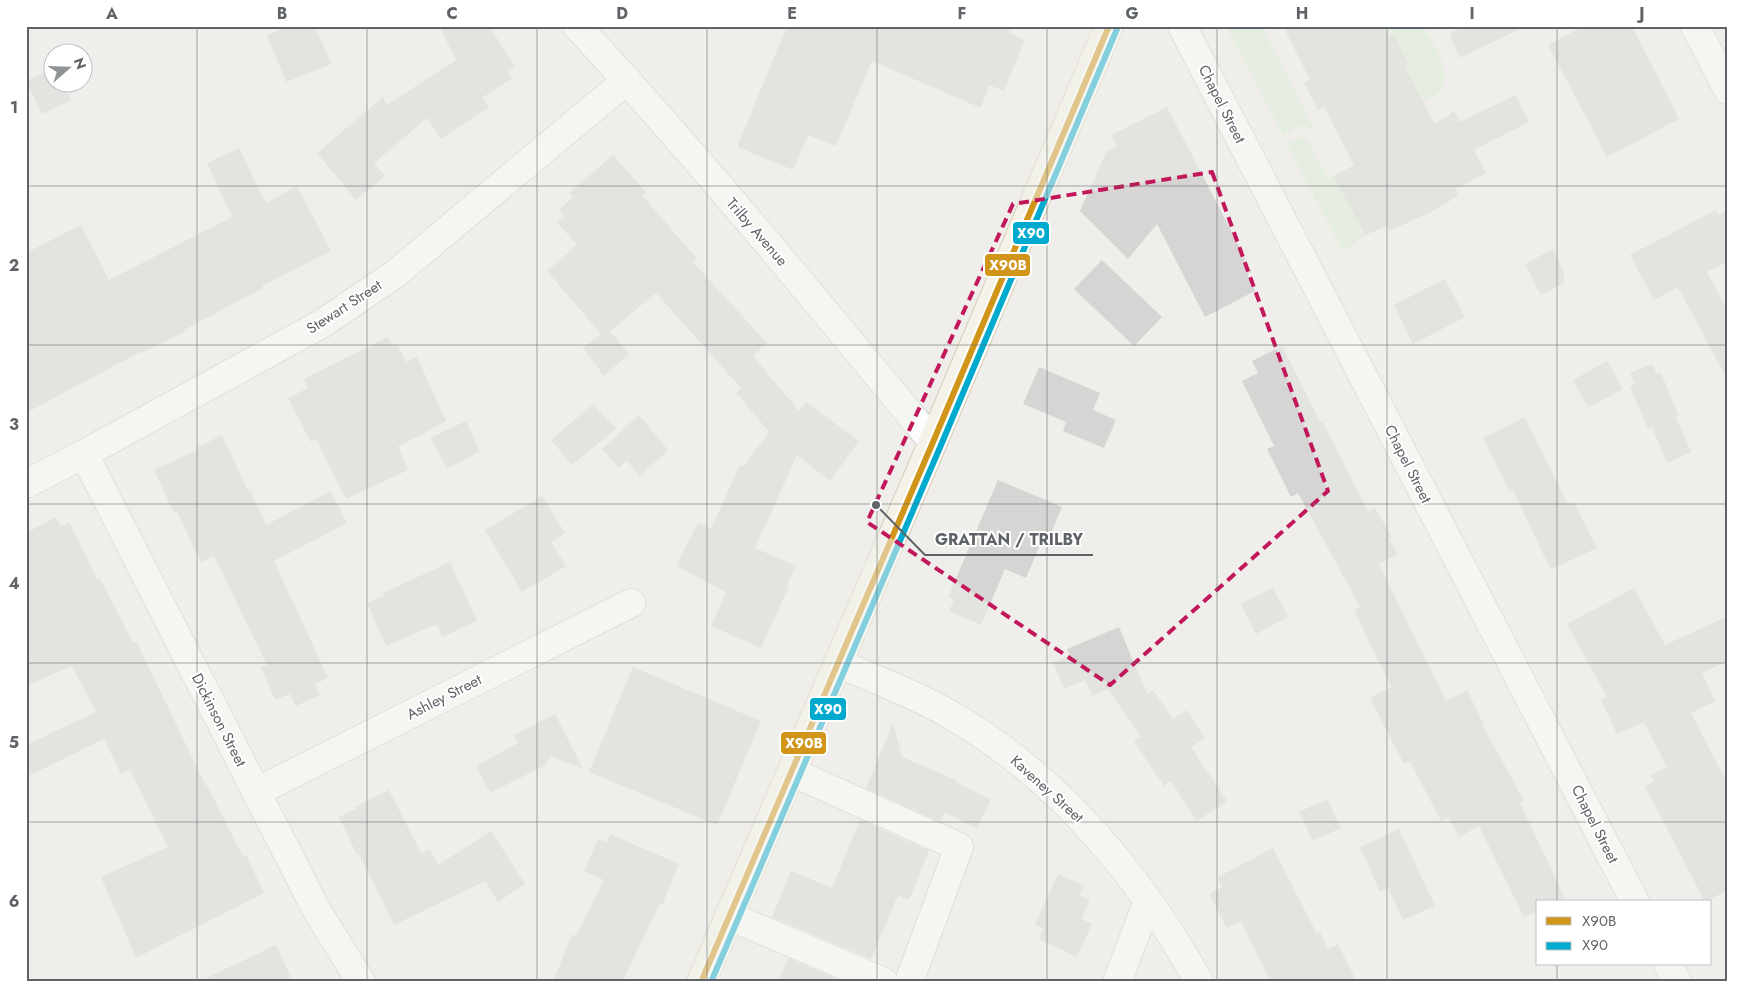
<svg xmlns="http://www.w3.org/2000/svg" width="1754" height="1008" viewBox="0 0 1754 1008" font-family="Jost,sans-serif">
  <rect width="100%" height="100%" fill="#efeeea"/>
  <!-- green -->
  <g fill="#d8ebd6">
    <path d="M 1226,26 L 1262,26 L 1315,131 C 1304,120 1294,129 1283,135 Z"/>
    <path d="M 1383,26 L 1423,26 C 1431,41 1453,72 1442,88 C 1437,94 1430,98 1423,103 L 1405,68 L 1409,65 L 1395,36 L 1389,38 Z"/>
    <path d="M 1300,138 L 1305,138 L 1308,141 L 1328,179 L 1334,176 L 1365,235 L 1343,251 L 1287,144 Z"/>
  </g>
  <!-- building -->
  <g fill="#d6d5d3">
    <path d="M 288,26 L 315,26 L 331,64 L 286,82 L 267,35 Z"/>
    <path d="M 439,26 L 489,26 L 515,66 L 508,71 L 512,78 L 482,98 L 489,107 L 441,139 L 427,118 L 374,163 L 385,176 L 356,200 L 317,153 L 383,97 L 387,105 L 456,60 Z"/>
    <path d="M 787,26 L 1013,26 L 1010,33 L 1025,40 L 1004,91 L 989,85 L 981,108 L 872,61 L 836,146 L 808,135 L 793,170 L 737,147 Z"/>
    <path d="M 1283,26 L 1383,26 L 1389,38 L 1395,36 L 1409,65 L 1405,68 L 1435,124 L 1454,111 L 1460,122 L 1516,95 L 1529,122 L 1474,150 L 1486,173 L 1456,189 L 1458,196 L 1429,213 L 1389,231 L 1387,226 L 1365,235 L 1334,176 L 1354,165 L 1324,107 L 1318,110 L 1304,83 L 1310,80 Z"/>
    <path d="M 1464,26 L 1526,26 L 1460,58 L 1449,34 Z"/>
    <path d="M 1584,26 L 1632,26 L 1679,119 L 1607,157 L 1548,45 Z"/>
    <path d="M 52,69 L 52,82 L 62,82 L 71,100 L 42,114 L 26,81 Z"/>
    <path d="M 1167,107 L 1252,271 L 1247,274 L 1255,291 L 1205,317 L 1157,224 L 1128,259 L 1080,211 L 1106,152 L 1117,146 L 1112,135 Z"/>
    <path d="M 239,148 L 266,203 L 297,186 L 331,251 L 262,286 L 263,288 L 184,330 L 184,332 L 141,353 L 140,352 L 26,413 L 26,253 L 81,225 L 109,280 L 232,217 L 207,163 Z"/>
    <path d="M 613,155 L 646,192 L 642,195 L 697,259 L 693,262 L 767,343 L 753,356 L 799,411 L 806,402 L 859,441 L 830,481 L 797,455 L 755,548 L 796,566 L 787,585 L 789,586 L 761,648 L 711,626 L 726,592 L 676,566 L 698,523 L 711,529 L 740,465 L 744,466 L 769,432 L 736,393 L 741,388 L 656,293 L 610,331 L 629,354 L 604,376 L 583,348 L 601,334 L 547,271 L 577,245 L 557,222 L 564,216 L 559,210 L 573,197 L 569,193 Z"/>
    <path d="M 1716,210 L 1719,215 L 1728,210 L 1728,261 L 1707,272 L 1728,312 L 1728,381 L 1678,287 L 1654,300 L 1630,255 Z"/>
    <path d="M 1553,249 L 1564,272 L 1564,283 L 1541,295 L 1525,264 Z"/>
    <path d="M 1102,260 L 1162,317 L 1134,346 L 1074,289 Z"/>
    <path d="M 1445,279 L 1465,317 L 1413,344 L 1394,305 Z"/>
    <path d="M 388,337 L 392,346 L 397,344 L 406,362 L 417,357 L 446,421 L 398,447 L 408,470 L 346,499 L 316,439 L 311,442 L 288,398 L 308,388 L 304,379 Z"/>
    <path d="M 1282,346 L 1320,422 L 1322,421 L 1368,511 L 1375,508 L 1392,537 L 1389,538 L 1398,554 L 1379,564 L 1446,701 L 1467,690 L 1484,725 L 1483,726 L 1524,801 L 1520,803 L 1565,898 L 1556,902 L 1538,902 L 1538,911 L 1524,917 L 1479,826 L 1459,837 L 1449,817 L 1441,821 L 1410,761 L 1404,764 L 1370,698 L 1391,687 L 1354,610 L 1360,607 L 1298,493 L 1291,497 L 1267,449 L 1274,446 L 1242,381 L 1258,373 L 1252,361 Z"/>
    <path d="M 1607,361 L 1623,389 L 1588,408 L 1573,380 Z"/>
    <path d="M 1652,364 L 1657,374 L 1661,373 L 1679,416 L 1676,417 L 1691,452 L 1667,463 L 1652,427 L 1648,429 L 1630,386 L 1635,384 L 1630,373 Z"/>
    <path d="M 1039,367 L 1100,393 L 1093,410 L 1116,420 L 1104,448 L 1063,431 L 1066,422 L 1023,404 Z"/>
    <path d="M 593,404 L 616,429 L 572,465 L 551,440 Z"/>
    <path d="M 639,415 L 668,450 L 640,476 L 627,461 L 619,468 L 602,449 Z"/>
    <path d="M 1525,417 L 1568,505 L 1574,502 L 1597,548 L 1552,569 L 1545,558 L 1513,490 L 1510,492 L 1483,438 Z"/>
    <path d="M 466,421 L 480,452 L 447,468 L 430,438 Z"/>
    <path d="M 222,435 L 248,491 L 250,490 L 266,525 L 331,491 L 347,523 L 274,561 L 328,678 L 315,684 L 320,695 L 296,706 L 290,694 L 275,700 L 261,667 L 267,665 L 214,556 L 201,562 L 177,512 L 174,513 L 154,470 L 197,450 L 196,448 Z"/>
    <path d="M 998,480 L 1062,507 L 1045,547 L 1040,545 L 1026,578 L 1005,569 L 981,625 L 949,611 L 954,600 L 948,597 Z"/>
    <path d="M 542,496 L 565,533 L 551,542 L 566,566 L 522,592 L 485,530 Z"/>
    <path d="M 56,517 L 61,527 L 69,522 L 97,579 L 100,578 L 133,643 L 136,641 L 206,786 L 207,785 L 243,857 L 246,855 L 264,893 L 136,958 L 101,877 L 168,847 L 130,770 L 121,774 L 104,739 L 26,777 L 26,745 L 96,712 L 72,666 L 26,686 L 26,533 Z"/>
    <path d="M 450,562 L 477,621 L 442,637 L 437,624 L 386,646 L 367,603 L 384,596 L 383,593 Z"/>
    <path d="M 1273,588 L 1288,617 L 1256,634 L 1241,604 Z"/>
    <path d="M 1634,588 L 1665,645 L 1728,616 L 1728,661 L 1702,673 L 1715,701 L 1691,713 L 1728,785 L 1728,890 L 1705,902 L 1645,786 L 1654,781 L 1651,775 L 1667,767 L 1644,722 L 1617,734 L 1601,700 L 1607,697 L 1567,624 Z"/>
    <path d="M 1119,627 L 1147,694 L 1153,690 L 1173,719 L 1187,710 L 1205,738 L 1191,747 L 1227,801 L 1197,821 L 1171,781 L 1164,786 L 1134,741 L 1141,737 L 1108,689 L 1092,696 L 1085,680 L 1064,689 L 1053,662 L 1070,655 L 1067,649 Z"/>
    <path d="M 633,667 L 761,721 L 717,825 L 589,772 Z"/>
    <path d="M 555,714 L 583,769 L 550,756 L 546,765 L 490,793 L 476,766 L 518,743 L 514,735 Z"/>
    <path d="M 893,723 L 902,757 L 956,780 L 955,782 L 991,800 L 977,828 L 944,812 L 940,822 L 866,788 Z"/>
    <path d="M 389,790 L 421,853 L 430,849 L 438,865 L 491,831 L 525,884 L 498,902 L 485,881 L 394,925 L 359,854 L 357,855 L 339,817 L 356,809 L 355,807 Z"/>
    <path d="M 1327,799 L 1341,828 L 1313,841 L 1299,812 Z"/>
    <path d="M 860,820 L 929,851 L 909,900 L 898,895 L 871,959 L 772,917 L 791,871 L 832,888 Z"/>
    <path d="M 1399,829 L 1435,906 L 1403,920 L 1388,888 L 1380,892 L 1360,847 Z"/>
    <path d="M 610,834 L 679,864 L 662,905 L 660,904 L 622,982 L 553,982 L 572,934 L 576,936 L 604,880 L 584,871 L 598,839 L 607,842 Z"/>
    <path d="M 1273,848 L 1317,934 L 1320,932 L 1328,949 L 1338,944 L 1357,982 L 1271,982 L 1241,921 L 1227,928 L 1209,894 L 1222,887 L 1218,877 Z"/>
    <path d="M 1058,874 L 1084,886 L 1079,895 L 1090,900 L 1081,919 L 1092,924 L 1077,957 L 1039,939 L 1044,929 L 1035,925 Z"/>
    <path d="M 276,945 L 293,982 L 198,982 Z"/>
    <path d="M 788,958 L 844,982 L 779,982 Z"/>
  </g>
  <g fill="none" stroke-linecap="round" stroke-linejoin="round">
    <!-- minor casing -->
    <g stroke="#cbcccc" stroke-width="30">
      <g id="minor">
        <path d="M 577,26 C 701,160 817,302 933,442"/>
        <path d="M 1182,26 L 1635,902"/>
        <path d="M 1695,26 L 1728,90"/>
        <path d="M 84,454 L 316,909 L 361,982"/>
        <path d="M 26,484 L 84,454 L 323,323 L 395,274 L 627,80"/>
        <path d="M 838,663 C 879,681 922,697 961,721 C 1062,782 1143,880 1199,982"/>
        <path d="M 792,772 L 959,847 L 909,982"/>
        <path d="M 256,792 L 631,603"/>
        <path d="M 729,916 L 884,982"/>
        <path d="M 1668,964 L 1677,982"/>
        <path d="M 1117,982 L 1148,901"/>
      </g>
    </g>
    <!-- major casing -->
    <g stroke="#d7ceb8" stroke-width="30">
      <path id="major" d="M 701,982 L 933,442 L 1109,26"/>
    </g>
    <!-- minor -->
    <use href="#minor" stroke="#fdfcfc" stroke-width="28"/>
    <!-- major -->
    <use href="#major" stroke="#f4f2e9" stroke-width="28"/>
    <!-- bus-1 casing -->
    <g stroke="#fff" stroke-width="10">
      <path id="bus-1" d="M 701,982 L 933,442 L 1109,26"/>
    </g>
    <!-- bus-2 casing -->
    <g stroke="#fff" stroke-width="10">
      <path id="bus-2" d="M 711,982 L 941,445 L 1117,29"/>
    </g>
    <!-- bus-1 -->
    <use href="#bus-1" stroke="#d1951a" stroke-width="6"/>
    <!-- bus-2 -->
    <use href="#bus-2" stroke="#00a9ce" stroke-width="6"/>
  </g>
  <!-- marked area -->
  <path d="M0 0H1754V1008H0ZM 1212,172 L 1328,491 L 1110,685 L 867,522 L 1013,204 Z" fill="#efeeea" fill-opacity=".55" fill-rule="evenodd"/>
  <path fill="none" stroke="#c2185b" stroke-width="4" stroke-dasharray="10 6" stroke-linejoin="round" d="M 1212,172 L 1328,491 L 1110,685 L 867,522 L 1013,204 Z"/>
  <!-- grid -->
  <path fill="none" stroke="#5f6368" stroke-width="1" stroke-opacity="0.55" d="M 197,26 L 197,982M 367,26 L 367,982M 537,26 L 537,982M 707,26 L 707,982M 877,26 L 877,982M 1047,26 L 1047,982M 1217,26 L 1217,982M 1387,26 L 1387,982M 1557,26 L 1557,902M 26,186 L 1728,186M 26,345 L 1728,345M 26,504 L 1728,504M 26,663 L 1728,663M 26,822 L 1728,822M 1557,964 L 1557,982"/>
  <g text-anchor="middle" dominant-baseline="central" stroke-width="4" stroke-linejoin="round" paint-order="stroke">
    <!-- street labels -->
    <g font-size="15" fill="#5f6368" stroke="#fff">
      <text transform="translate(1222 104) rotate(63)">Chapel Street</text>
      <text transform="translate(757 232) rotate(49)">Trilby Avenue</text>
      <text transform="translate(344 307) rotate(-33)">Stewart Street</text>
      <text transform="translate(1408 464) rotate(63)">Chapel Street</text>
      <text transform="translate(444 697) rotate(-27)">Ashley Street</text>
      <text transform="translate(219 720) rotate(63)">Dickinson Street</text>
      <text transform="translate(1047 789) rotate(42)">Kaveney Street</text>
      <text transform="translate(1595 824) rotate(63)">Chapel Street</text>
    </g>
  </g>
  <!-- callouts -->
  <path fill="none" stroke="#5f6368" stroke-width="2" d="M876 505L925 555H1093"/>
  <circle fill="#5f6368" stroke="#fff" stroke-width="2" cx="876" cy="505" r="5"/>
  <g font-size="16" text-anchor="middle" font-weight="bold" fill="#5f6368" stroke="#fff" stroke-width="4" stroke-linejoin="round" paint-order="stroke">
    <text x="1009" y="545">GRATTAN / TRILBY</text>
  </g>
  <g stroke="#fff" stroke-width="2">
    <rect x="1012" y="221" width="38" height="24" rx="5" fill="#00a9ce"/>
    <rect x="984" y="253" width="47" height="24" rx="5" fill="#d1951a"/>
    <rect x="809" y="697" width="38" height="24" rx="5" fill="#00a9ce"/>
    <rect x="780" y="731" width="47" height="24" rx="5" fill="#d1951a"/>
  </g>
  <g font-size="14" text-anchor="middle" font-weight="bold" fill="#fff">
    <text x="1031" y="238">X90</text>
    <text x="1008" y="270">X90B</text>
    <text x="828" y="714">X90</text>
    <text x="804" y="748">X90B</text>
  </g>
  <!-- border -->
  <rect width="1754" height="1008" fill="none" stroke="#ffffff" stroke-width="55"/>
  <!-- legend -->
  <rect x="1536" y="900" width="175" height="65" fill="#ffffff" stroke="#bfc1c3"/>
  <rect x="1546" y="917" width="25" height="8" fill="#d1951a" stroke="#bfc1c3"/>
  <text x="1582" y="926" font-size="15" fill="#5f6368">X90B</text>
  <rect x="1546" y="942" width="25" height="8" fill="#00a9ce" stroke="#bfc1c3"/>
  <text x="1582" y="950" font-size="15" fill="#5f6368">X90</text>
  <!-- north arrow -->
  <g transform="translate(68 68) rotate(70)"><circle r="24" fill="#ffffff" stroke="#bfc1c3"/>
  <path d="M0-4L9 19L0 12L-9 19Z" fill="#919496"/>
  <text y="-8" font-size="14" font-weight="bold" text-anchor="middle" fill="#5f6368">N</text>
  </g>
  <rect x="28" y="28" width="1698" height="952" fill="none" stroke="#5f6368" stroke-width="2"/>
  <g font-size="16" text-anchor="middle" font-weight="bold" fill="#5f6368">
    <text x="112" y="19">A</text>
    <text x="282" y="19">B</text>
    <text x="452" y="19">C</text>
    <text x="622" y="19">D</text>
    <text x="792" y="19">E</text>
    <text x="962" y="19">F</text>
    <text x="1132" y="19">G</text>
    <text x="1302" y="19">H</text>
    <text x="1472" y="19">I</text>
    <text x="1642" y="19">J</text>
    <text x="14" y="113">1</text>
    <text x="14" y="271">2</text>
    <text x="14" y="430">3</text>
    <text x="14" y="589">4</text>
    <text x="14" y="748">5</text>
    <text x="14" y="907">6</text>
  </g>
</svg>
